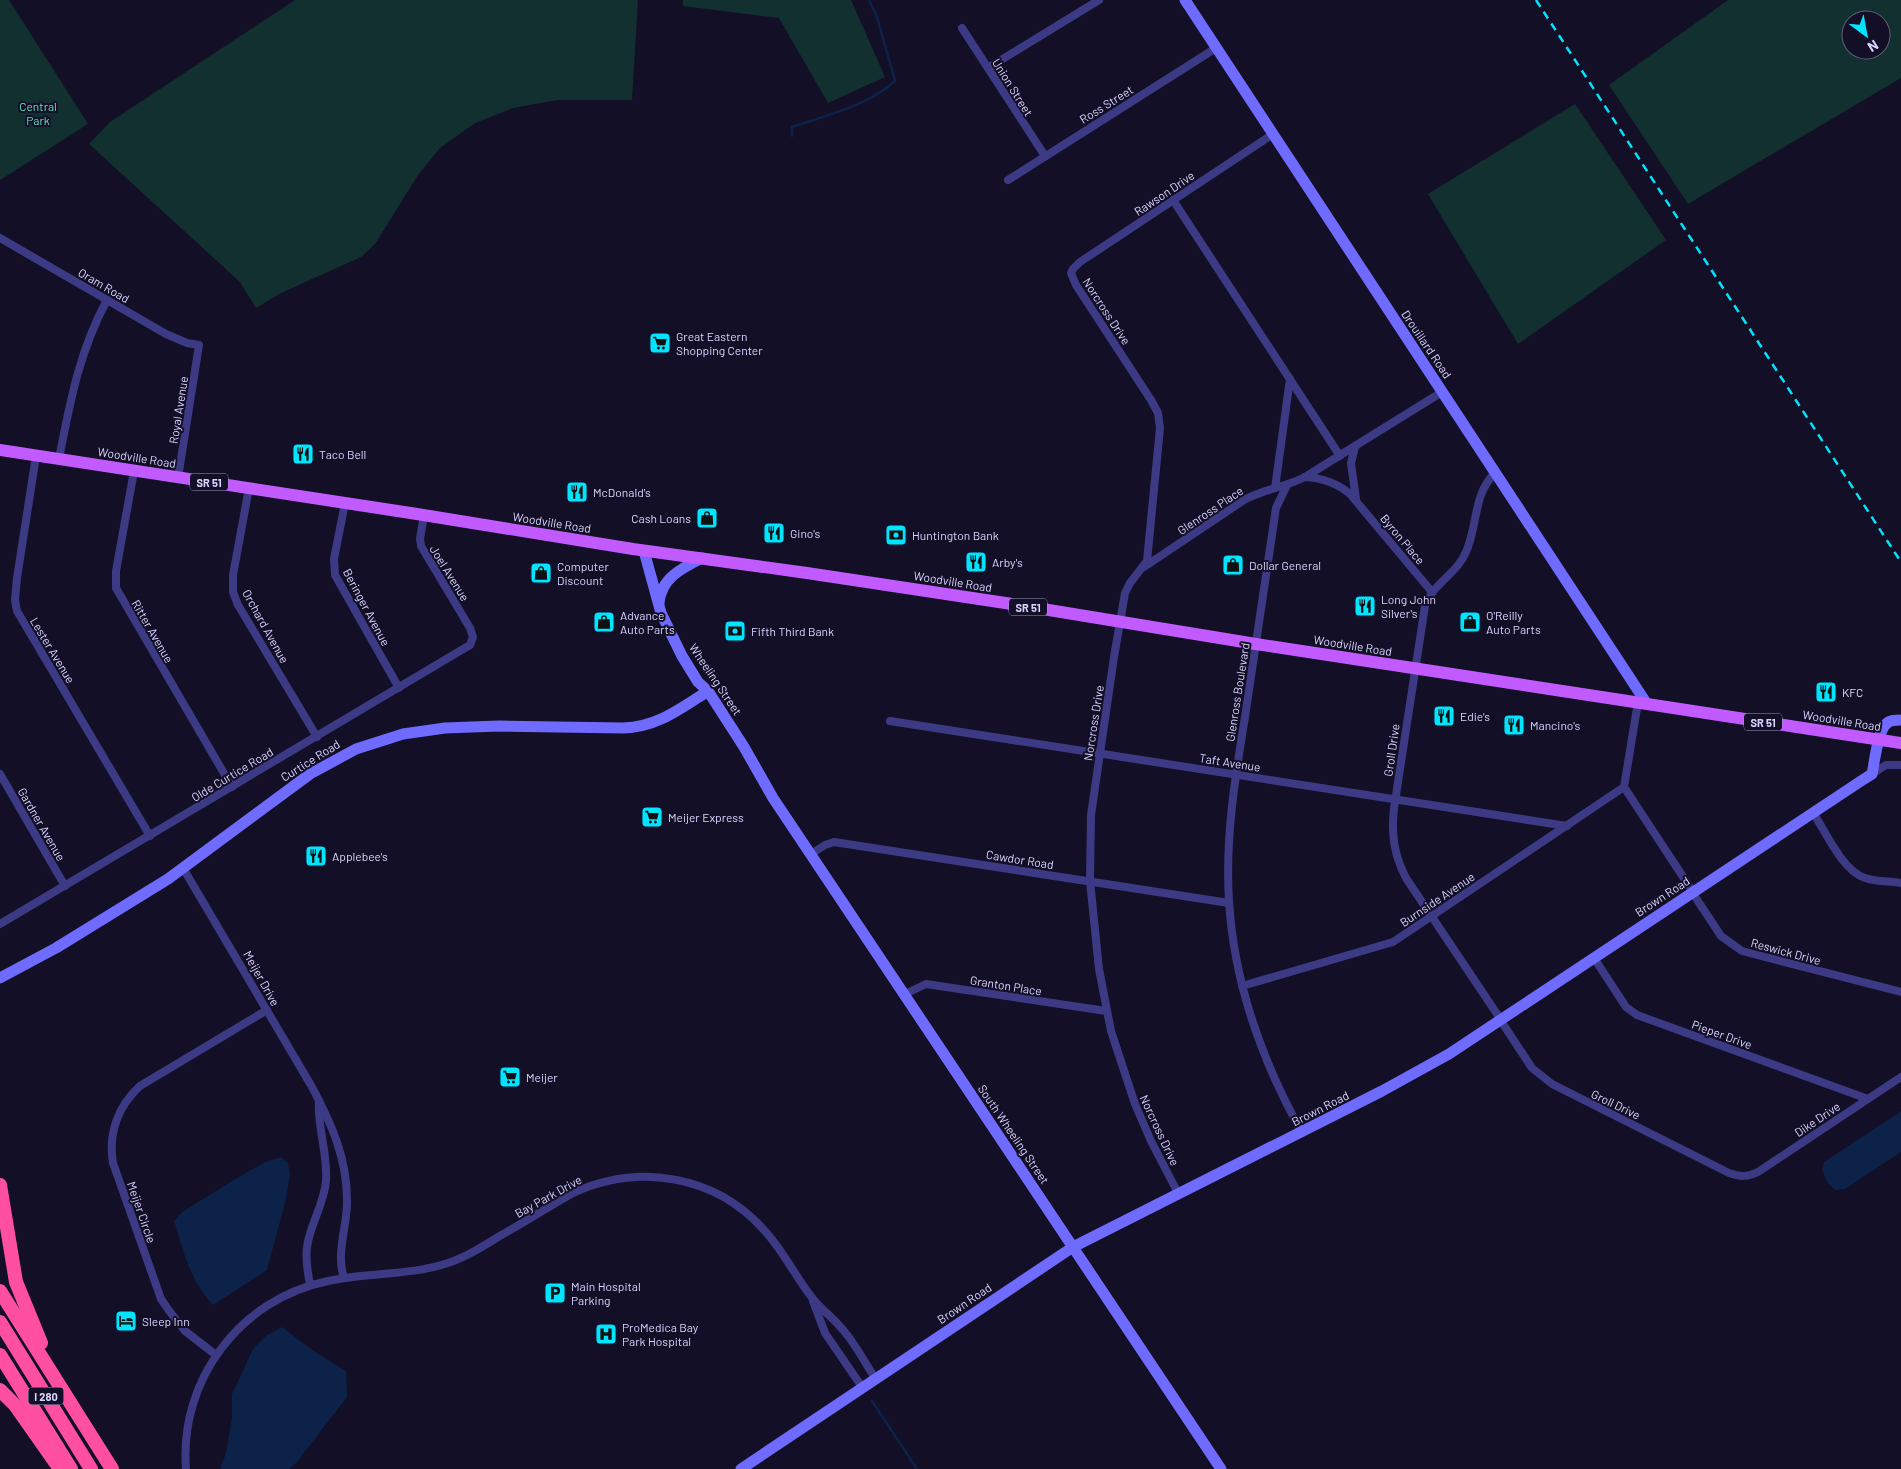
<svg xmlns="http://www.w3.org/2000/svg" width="1901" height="1469" viewBox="0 0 1901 1469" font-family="Barlow,sans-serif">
  <rect width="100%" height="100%" fill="#130f26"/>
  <!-- green -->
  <g fill="#12302f" fill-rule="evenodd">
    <path d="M 0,0 L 9,0 L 88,124 L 0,180 Z"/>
    <path d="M 295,0 L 638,0 L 632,100 L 557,100 L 513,108 L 475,123 L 440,148 L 418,175 L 375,244 L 361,257 L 281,293 L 256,308 L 240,282 L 89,144 L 110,122 Z"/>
    <path d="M 683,0 L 851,0 L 885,77 L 828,103 L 779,18 L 683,6 Z"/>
    <path d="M 1728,0 L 1901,0 L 1901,78 L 1688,204 L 1609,85 ZM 1851,20 L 1881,20 L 1881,50 L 1851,50 Z"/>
    <path d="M 1575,104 L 1666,240 L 1518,344 L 1428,194 Z"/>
  </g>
  <!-- water -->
  <g fill="#0c2248">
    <path d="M 1901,1111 L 1901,1152 L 1845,1189 L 1835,1190 L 1827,1182 L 1822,1170 L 1824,1162 Z"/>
    <path d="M 281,1157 L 288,1163 L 290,1174 L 286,1199 L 267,1270 L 213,1305 C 190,1279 184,1254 174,1221 L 182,1212 L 229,1183 L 263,1163 Z"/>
    <path d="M 282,1327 L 312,1350 L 346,1371 L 347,1397 L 297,1462 L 289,1469 L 220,1469 L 226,1453 L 232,1418 L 232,1394 L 253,1349 L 267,1335 Z"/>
  </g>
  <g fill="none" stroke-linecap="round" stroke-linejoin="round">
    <!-- stream -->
    <g stroke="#0c2248" stroke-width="2.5">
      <path d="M 792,136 L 792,127 C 825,116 869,105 895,81 L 877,17 L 869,0"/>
      <path d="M 872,1401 L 917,1469"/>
    </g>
    <!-- street -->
    <g stroke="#3d3a85" stroke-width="8">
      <path d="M 962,28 L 1045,156"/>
      <path d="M 988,68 L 1099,0"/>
      <path d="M 1008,180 L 1216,48"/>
      <path d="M 1173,200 L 1340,456"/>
      <path d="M 0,238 L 166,334 L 187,343 L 199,345 L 178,478"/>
      <path d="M 1355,447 L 1351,463 L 1356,499"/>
      <path d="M 36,456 L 17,578 L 15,600 L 17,611 L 150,836"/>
      <path d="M 59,459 C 70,402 79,352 107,300"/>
      <path d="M 134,471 L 116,571 L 116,588 L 232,787"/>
      <path d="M 1495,473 C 1473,494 1478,525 1466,552 C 1457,574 1433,583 1425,606 L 1394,808 C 1391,834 1394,855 1406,878 L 1501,1020"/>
      <path d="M 1305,477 C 1322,478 1337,483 1350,494 L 1432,592"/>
      <path d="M 1287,485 L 1276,508 C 1266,578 1255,647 1245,717 C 1235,778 1225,839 1229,901 C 1234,983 1262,1061 1302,1133"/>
      <path d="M 249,488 L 233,575 L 233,592 L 238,605 L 317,737"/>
      <path d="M 1275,488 L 1290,379"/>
      <path d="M 345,503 L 334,559 L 335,575 L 399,688"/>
      <path d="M 1144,567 L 1244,500 C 1264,489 1286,487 1305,477 L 1442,392"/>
      <path d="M 1638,702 L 1624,787 L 1693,892"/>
      <path d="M 890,721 L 1567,826"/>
      <path d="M 0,774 L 65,886"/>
      <path d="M 1872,774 L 1886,765 L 1901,765"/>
      <path d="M 1814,814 C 1826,833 1843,871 1865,878 C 1876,882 1890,881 1901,883"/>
      <path d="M 811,854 L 825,845 L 834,842 L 1229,903"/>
      <path d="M 183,868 L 312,1087 C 332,1125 348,1160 347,1205 C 346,1229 336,1255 344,1278"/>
      <path d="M 1692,892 L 1721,936 L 1742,951 L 1901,992"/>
      <path d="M 0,924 L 470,645 L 473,637 L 470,628 L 421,546 L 420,539 L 424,515"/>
      <path d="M 1594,958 L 1626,1007 L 1637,1015 L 1868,1099"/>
      <path d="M 1242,986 L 1393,942 L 1624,787"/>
      <path d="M 905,994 L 926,984 L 1106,1011"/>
      <path d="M 1501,1021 L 1532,1068 L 1552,1084 L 1729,1173 C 1740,1177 1748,1177 1758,1172 L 1901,1077"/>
      <path d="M 1179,1195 L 1151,1141 L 1135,1104 L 1111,1031 L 1099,969 L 1090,881 L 1091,815 L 1114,657 L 1125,593 L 1130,583 L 1147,561 L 1160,428 L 1158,413 L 1151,400 L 1076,285 L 1071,273 L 1073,269 L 1080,262 L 1273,134"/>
      <path d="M 310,1285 C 308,1273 305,1260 307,1247 C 310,1224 324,1205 326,1181 C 328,1153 317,1127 319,1101"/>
      <path d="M 813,1301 L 825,1333 L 862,1387"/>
      <path d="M 216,1355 L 185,1331 L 170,1312 L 161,1299 L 113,1163 C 108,1133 118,1106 140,1086 L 267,1010"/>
      <path d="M 186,1469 C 179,1380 240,1299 328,1281 C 367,1272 409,1276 448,1263 C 466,1257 482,1247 498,1237 C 523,1223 548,1207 573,1193 C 639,1163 715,1175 764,1230 C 782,1249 794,1274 810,1295 C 819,1308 834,1318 844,1331 C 856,1345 865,1363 875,1378"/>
    </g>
    <!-- secondary -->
    <g stroke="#6f6bff" stroke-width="11">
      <path d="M 1185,0 L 1647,704"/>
      <path d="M 644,551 L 661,613 L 682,656 L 698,682 L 708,691 L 744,747 L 773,798 L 1221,1469"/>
      <path d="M 659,603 C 661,578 682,568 702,558"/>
      <path d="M 0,978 L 56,948 L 168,879 L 310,774 L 356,749 L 403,734 L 445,728 L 499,726 L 623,728 C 657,727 680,709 708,691"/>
      <path d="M 741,1469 L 1073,1247 L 1382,1091 L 1449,1054 L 1861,781 L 1872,774 C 1875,761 1877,733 1886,724 C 1890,720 1896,720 1901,720"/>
    </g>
    <!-- primary -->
    <path stroke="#c25bff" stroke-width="12" d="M 0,450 L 417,514 L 633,549 L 807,573 L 1012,604 L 1256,644 L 1901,743"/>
    <!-- highway -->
    <g stroke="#ff4fa3" stroke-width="14">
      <path d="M 0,1185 L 16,1282 L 41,1343"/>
      <path d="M 0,1291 L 112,1469"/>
      <path d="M 0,1322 L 91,1469"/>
      <path d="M 0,1355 L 71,1469"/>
      <path d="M 0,1390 L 15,1405 L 60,1469"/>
    </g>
    <!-- rail -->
    <path stroke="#00e5ff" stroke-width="2.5" stroke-dasharray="8 6" stroke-linecap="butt" d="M 1536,0 L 1901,562"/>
  </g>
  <!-- icons -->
  <defs>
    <g id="supermarket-square" transform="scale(1.125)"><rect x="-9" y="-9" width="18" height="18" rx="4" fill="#00e5ff" stroke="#130f26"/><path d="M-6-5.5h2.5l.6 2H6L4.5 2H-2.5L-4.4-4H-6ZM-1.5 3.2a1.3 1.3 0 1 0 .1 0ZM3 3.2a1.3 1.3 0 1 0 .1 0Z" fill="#111"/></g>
    <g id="restaurant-square" transform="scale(1.125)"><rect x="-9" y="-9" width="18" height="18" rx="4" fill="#00e5ff" stroke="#130f26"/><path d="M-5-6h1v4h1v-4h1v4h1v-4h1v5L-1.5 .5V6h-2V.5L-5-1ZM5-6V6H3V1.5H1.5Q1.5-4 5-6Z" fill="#111"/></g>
    <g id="shop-square" transform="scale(1.125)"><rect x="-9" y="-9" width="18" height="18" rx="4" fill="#00e5ff" stroke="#130f26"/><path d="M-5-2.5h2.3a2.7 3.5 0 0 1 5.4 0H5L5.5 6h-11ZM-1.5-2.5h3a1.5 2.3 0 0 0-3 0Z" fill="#111"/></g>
    <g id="bank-square" transform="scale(1.125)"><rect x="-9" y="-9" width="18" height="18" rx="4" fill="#00e5ff" stroke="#130f26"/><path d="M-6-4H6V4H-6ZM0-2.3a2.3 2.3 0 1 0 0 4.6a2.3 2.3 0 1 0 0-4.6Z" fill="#111"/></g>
    <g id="parking-square" transform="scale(1.125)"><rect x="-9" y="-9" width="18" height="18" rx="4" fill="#00e5ff" stroke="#130f26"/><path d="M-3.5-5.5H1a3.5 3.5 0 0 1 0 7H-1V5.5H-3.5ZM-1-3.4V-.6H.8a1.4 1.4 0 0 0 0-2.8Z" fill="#111"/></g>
    <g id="hotel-square" transform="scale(1.125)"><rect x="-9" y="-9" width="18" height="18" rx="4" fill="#00e5ff" stroke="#130f26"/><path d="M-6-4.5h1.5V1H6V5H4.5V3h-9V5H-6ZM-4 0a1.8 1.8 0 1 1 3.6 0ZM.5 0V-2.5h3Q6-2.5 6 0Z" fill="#111"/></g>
    <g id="hospital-square" transform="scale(1.125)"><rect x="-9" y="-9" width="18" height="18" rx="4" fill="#00e5ff" stroke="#130f26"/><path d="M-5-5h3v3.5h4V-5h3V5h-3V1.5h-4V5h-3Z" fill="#111"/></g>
  </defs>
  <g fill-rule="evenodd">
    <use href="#supermarket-square" x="660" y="343"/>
    <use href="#restaurant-square" x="303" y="454"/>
    <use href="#restaurant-square" x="577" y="492"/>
    <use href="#shop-square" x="707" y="518"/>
    <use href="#restaurant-square" x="774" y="533"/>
    <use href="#bank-square" x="896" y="535"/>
    <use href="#restaurant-square" x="976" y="562"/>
    <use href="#shop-square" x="1233" y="565"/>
    <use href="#shop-square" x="541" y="573"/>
    <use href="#restaurant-square" x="1365" y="606"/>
    <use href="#shop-square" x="604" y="622"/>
    <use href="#shop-square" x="1470" y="622"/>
    <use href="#bank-square" x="735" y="631"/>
    <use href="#restaurant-square" x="1826" y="692"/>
    <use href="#restaurant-square" x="1444" y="716"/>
    <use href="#restaurant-square" x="1514" y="725"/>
    <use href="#supermarket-square" x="652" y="817"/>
    <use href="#restaurant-square" x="316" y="856"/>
    <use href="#supermarket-square" x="510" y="1077"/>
    <use href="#parking-square" x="555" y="1293"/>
    <use href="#hotel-square" x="126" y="1321"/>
    <use href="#hospital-square" x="606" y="1334"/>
  </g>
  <g text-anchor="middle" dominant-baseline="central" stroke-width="4" stroke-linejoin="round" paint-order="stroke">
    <!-- shield labels -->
    <g fill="#130f26" stroke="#9e99be" stroke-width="1">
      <rect x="190" y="473.5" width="38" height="17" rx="4"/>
      <rect x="1009" y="598.5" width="38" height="17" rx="4"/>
      <rect x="1744" y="713.5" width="38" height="17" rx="4"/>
      <rect x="28.5" y="1387.5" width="35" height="17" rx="4"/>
    </g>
    <g font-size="11" font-weight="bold" fill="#d9d4ff">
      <text x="209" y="482">SR 51</text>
      <text x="1028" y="607">SR 51</text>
      <text x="1763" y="722">SR 51</text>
      <text x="46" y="1396">I 280</text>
    </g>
    <!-- street labels -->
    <g font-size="12" fill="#d9d4ff" stroke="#130f26">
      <text transform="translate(1013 87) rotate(58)">Union Street</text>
      <text transform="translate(1106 104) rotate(-32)">Ross Street</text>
      <text transform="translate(1164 193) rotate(-34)">Rawson Drive</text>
      <text transform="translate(104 285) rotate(30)">Oram Road</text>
      <text transform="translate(1107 311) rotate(57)">Norcross Drive</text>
      <text transform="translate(1427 344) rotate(56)">Drouillard Road</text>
      <text transform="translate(178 410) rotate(-81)">Royal Avenue</text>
      <text transform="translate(137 457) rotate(9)">Woodville Road</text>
      <text transform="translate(1210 510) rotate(-34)">Glenross Place</text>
      <text transform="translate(552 522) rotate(9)">Woodville Road</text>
      <text transform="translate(1403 539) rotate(50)">Byron Place</text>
      <text transform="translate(450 573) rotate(58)">Joel Avenue</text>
      <text transform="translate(953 581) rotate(9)">Woodville Road</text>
      <text transform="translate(367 607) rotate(62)">Beringer Avenue</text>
      <text transform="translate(266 626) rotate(61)">Orchard Avenue</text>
      <text transform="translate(153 631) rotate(60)">Ritter Avenue</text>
      <text transform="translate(1353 645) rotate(9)">Woodville Road</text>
      <text transform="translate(53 650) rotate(59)">Lester Avenue</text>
      <text transform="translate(716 679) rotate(56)">Wheeling Street</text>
      <text transform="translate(1237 692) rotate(-81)">Glenross Boulevard</text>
      <text transform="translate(1842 720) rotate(9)">Woodville Road</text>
      <text transform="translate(1093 723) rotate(-81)">Norcross Drive</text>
      <text transform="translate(1391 750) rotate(-82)">Groll Drive</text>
      <text transform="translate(310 760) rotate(-32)">Curtice Road</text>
      <text transform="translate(1230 762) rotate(9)">Taft Avenue</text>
      <text transform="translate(232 774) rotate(-31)">Olde Curtice Road</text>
      <text transform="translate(42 824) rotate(60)">Gardner Avenue</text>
      <text transform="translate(1020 859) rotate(9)">Cawdor Road</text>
      <text transform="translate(1662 896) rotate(-33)">Brown Road</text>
      <text transform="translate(1437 899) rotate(-34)">Burnside Avenue</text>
      <text transform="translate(1786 951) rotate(15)">Reswick Drive</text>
      <text transform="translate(262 978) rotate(61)">Meijer Drive</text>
      <text transform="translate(1006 985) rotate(9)">Granton Place</text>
      <text transform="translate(1722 1034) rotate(20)">Pieper Drive</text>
      <text transform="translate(1616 1104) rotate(26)">Groll Drive</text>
      <text transform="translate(1320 1108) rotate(-27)">Brown Road</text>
      <text transform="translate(1817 1119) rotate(-34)">Dike Drive</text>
      <text transform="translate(1160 1130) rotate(65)">Norcross Drive</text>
      <text transform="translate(1014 1134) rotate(56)">South Wheeling Street</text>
      <text transform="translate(548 1196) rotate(-29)">Bay Park Drive</text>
      <text transform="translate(142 1212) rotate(71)">Meijer Circle</text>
      <text transform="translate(964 1303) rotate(-34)">Brown Road</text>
    </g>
    <!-- park labels -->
    <g font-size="12" fill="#5fe0c0" stroke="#130f26">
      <text x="38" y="106">Central<tspan x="38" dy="14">Park</tspan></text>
    </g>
    <!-- poi labels -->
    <g font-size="12" fill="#d9d4ff" stroke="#130f26" text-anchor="start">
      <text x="676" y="336">Great Eastern<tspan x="676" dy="14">Shopping Center</tspan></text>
      <text x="319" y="454">Taco Bell</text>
      <text x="593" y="492">McDonald's</text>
      <text x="691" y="518" text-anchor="end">Cash Loans</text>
      <text x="790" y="533">Gino's</text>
      <text x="912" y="535">Huntington Bank</text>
      <text x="992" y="562">Arby's</text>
      <text x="1249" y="565">Dollar General</text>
      <text x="557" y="566">Computer<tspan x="557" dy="14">Discount</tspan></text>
      <text x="1381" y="599">Long John<tspan x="1381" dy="14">Silver's</tspan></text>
      <text x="620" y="615">Advance<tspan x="620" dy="14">Auto Parts</tspan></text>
      <text x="1486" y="615">O'Reilly<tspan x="1486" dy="14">Auto Parts</tspan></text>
      <text x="751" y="631">Fifth Third Bank</text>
      <text x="1842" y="692">KFC</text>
      <text x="1460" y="716">Edie's</text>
      <text x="1530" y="725">Mancino's</text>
      <text x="668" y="817">Meijer Express</text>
      <text x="332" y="856">Applebee's</text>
      <text x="526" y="1077">Meijer</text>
      <text x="571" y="1286">Main Hospital<tspan x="571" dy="14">Parking</tspan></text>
      <text x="142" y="1321">Sleep Inn</text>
      <text x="622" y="1327">ProMedica Bay<tspan x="622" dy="14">Park Hospital</tspan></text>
    </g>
  </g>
  <!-- north arrow -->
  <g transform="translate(1866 35) rotate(148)"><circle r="24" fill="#130f26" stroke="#625e7d"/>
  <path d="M0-4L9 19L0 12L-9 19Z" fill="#00e5ff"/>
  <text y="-8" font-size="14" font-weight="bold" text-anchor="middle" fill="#d9d4ff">N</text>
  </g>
</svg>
